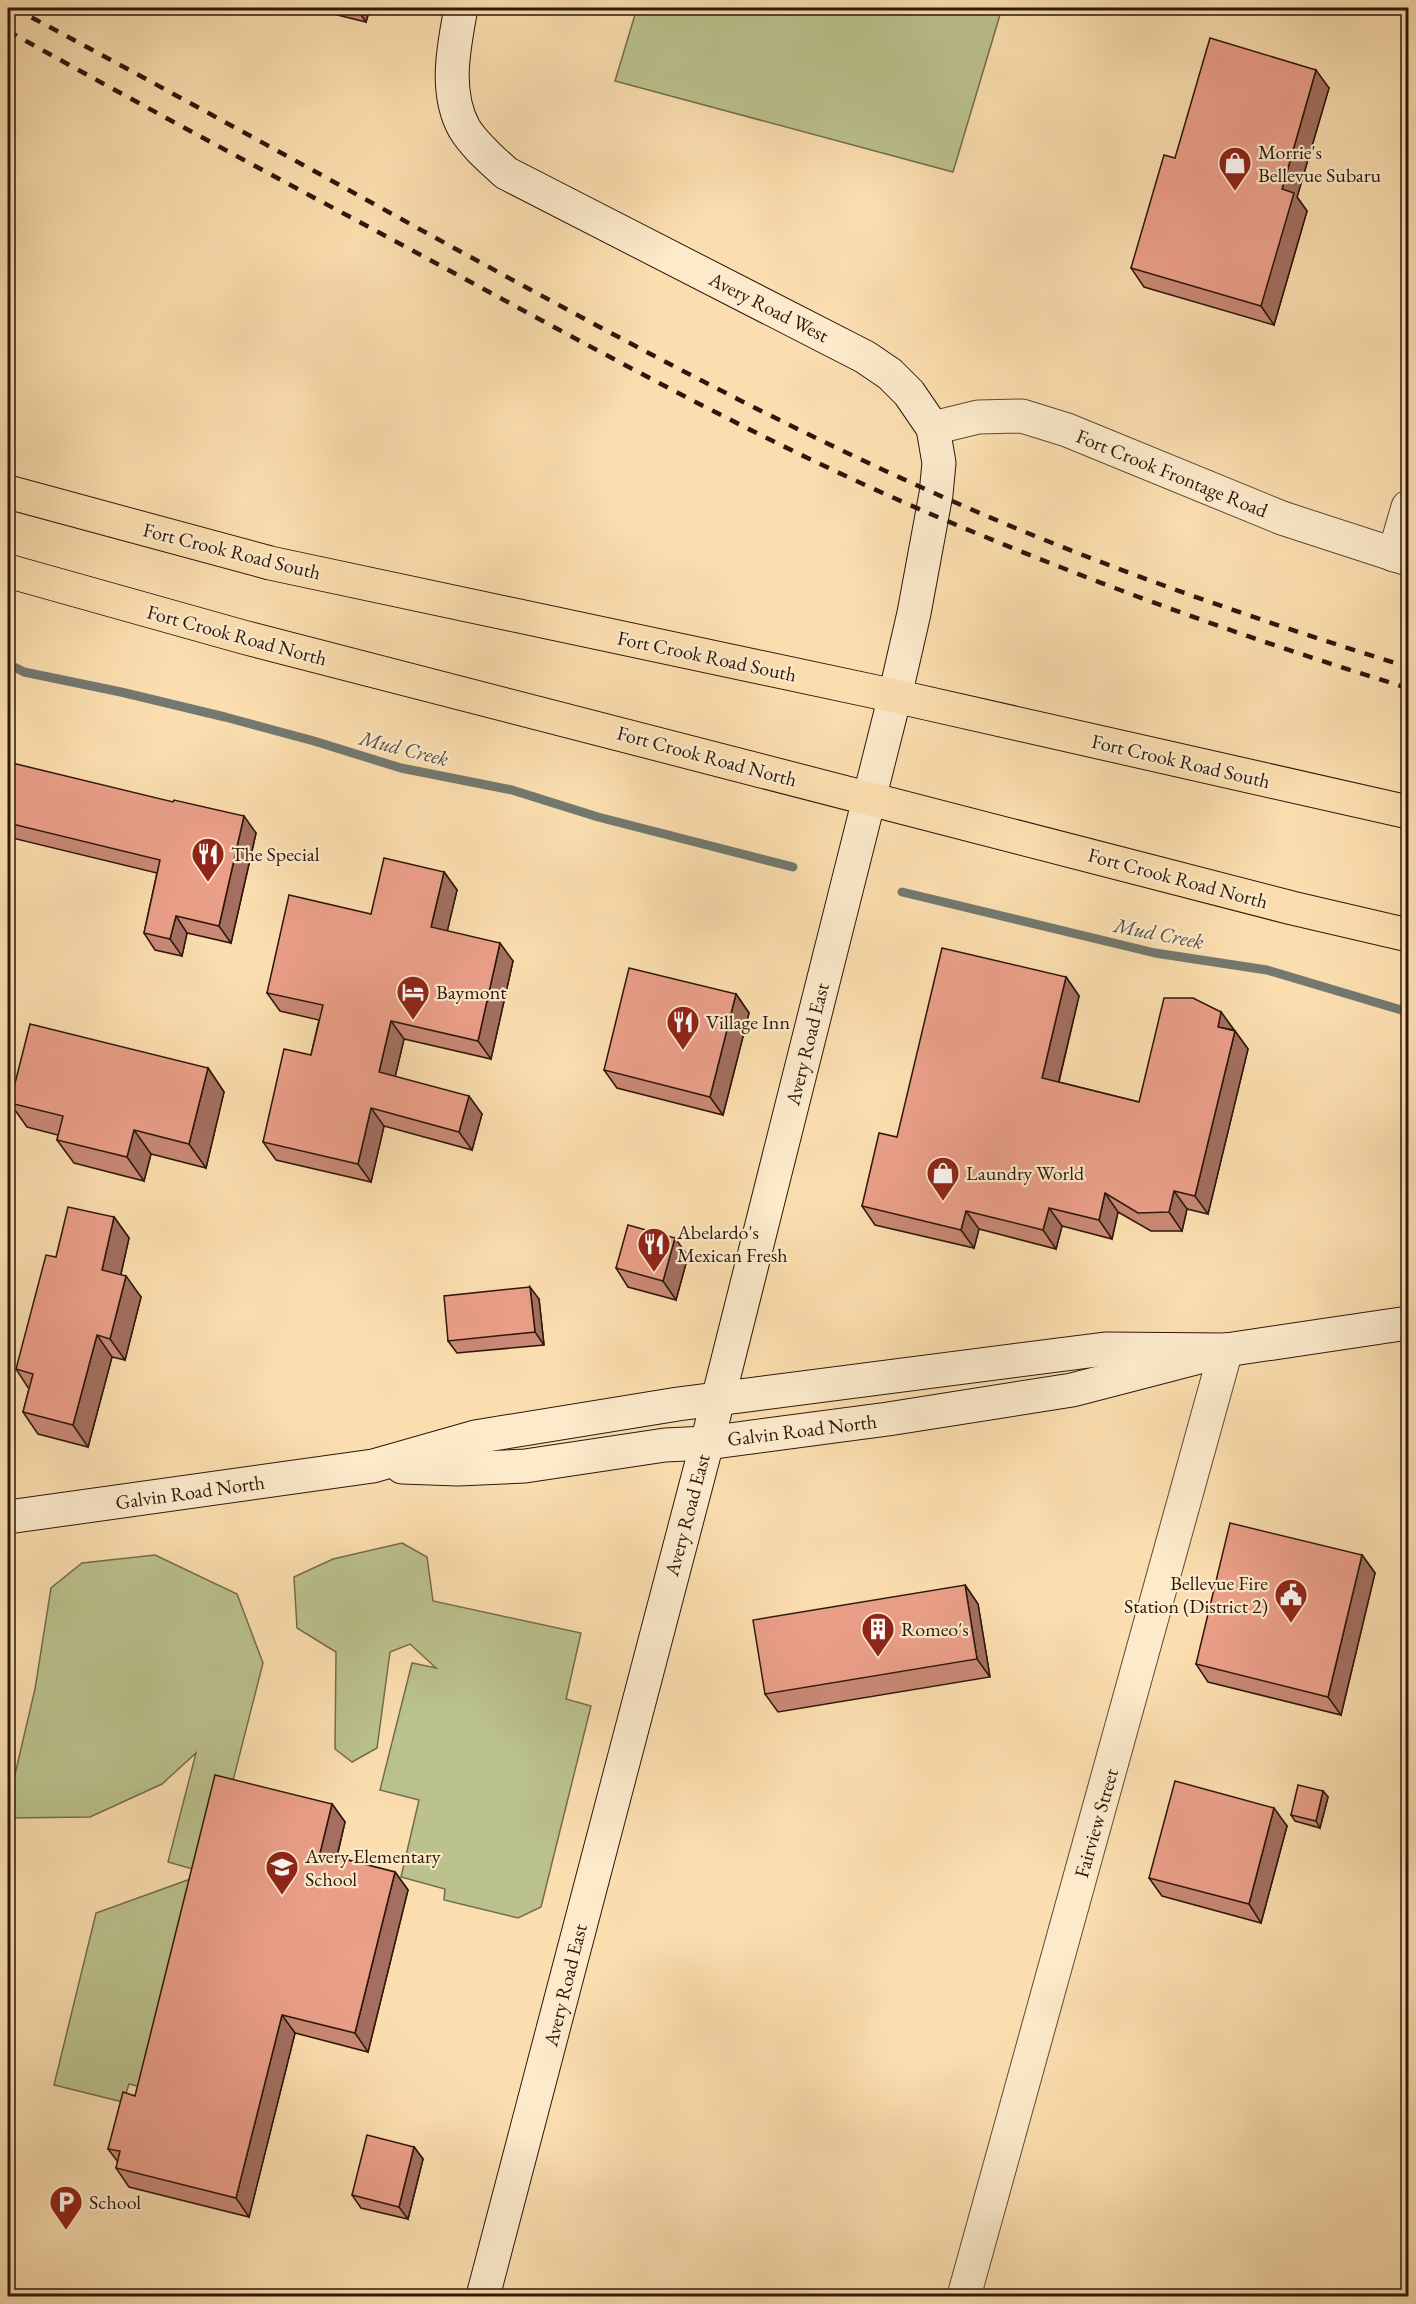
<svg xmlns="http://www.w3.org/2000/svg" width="1416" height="2304" viewBox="0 0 1416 2304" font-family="'EB Garamond',serif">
  <rect width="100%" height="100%" fill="#fbdeaf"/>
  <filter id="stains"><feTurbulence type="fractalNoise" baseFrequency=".00333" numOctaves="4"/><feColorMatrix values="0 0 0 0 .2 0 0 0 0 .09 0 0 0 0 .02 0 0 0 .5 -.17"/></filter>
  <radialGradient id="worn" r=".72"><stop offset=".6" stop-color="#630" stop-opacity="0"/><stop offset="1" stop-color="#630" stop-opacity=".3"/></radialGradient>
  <!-- green -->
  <g fill="#bbc28d" stroke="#746c4c" stroke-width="1.5">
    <path d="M 637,8 L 1002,8 L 953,172 L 615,81 Z"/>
    <path d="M 402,1543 L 427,1557 L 433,1601 L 581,1633 L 566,1699 L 591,1706 L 541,1907 L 518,1918 L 444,1900 L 445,1889 L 401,1877 L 419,1800 L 380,1790 L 412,1663 L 436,1668 L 410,1644 L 390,1652 L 377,1748 L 352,1762 L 335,1749 L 336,1652 L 297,1628 L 294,1577 L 333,1559 Z"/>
    <path d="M 155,1555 L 237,1594 L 263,1663 L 154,2090 L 129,2084 L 123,2102 L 54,2085 L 96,1913 L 207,1873 L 168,1862 L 196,1753 L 162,1784 L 90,1817 L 8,1818 L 8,1804 L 35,1689 L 51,1588 L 82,1563 Z"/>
  </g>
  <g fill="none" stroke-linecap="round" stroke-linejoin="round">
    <!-- stream -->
    <g stroke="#737970" stroke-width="9">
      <path d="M 8,664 L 24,672 L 121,692 L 225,717 L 314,741 L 401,768 L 512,790 L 598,817 L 793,867"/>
      <path d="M 902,892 L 1155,953 L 1267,970 L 1408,1012"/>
    </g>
    <!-- street casing -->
    <g stroke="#604934" stroke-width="35">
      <g id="street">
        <path d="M 933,428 L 978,417 L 1022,416 L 1067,430 L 1282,518 L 1408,559"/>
        <path d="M 1394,555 L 1408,507"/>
        <path d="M 964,2296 L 1226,1350"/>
      </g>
    </g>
    <!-- secondary casing -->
    <g stroke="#2d170b" stroke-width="35">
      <g id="secondary">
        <path d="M 461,8 C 454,46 444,91 464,128 C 474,145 492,160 506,173 L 865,357 L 890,374 L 909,393 L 933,428 L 939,463 L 936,494 L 914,613 L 895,696 L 707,1443 L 483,2296"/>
        <path d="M 402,1467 L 458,1469 L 525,1466 L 665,1445 L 707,1443 L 888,1419 L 1072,1390 L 1226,1350 L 1408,1323"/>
        <path d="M 8,1517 L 373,1466 L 475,1437 L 678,1404 L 1105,1349 L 1226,1350"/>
      </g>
    </g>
    <!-- primary casing -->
    <g stroke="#2d170b" stroke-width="35">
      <g id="primary">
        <path d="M 8,492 L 270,563 L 895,696 L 1408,812"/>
        <path d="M 8,571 L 243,637 L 1292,908 L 1408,935"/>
      </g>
    </g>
    <!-- street -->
    <use href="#street" stroke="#fceacb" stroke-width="33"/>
    <!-- secondary -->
    <use href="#secondary" stroke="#fceacb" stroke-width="33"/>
    <!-- primary -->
    <use href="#primary" stroke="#fbdeaf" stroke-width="33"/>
    <!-- rail -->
    <g stroke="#2d170b" stroke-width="4.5" stroke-dasharray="10 10" stroke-linecap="butt">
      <path d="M 14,8 C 151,81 287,156 423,231 C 591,323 759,415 934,493 C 1088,562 1247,617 1408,667"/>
      <path d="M 8,31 C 164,118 323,202 480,287 C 628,367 778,449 933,515 C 1088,581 1247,639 1408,688"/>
    </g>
  </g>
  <!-- wall -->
  <g fill="#ca8976" stroke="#2d170b" stroke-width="1.5">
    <path d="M 309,8 L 370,8 L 366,22 Z"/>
    <path d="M 1329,88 L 1297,197 L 1307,211 L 1274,325 L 1144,287 L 1131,268 L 1175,158 Z"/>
    <path d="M 8,762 L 256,833 L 231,943 L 187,933 L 182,956 L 155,950 L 144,933 L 157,873 L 8,837 Z"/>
    <path d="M 444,872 L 457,890 L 447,931 L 513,961 L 491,1059 L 404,1039 L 395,1077 L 482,1114 L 472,1150 L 384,1126 L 371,1182 L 276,1160 L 263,1142 L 311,1055 L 319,1020 L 280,1011 L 267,993 L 371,914 Z"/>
    <path d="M 1066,977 L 1079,996 L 1059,1082 L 1139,1102 L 1221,1012 L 1248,1049 L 1208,1214 L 1187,1209 L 1182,1231 L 1151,1231 L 1118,1212 L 1112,1239 L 1062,1226 L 1056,1249 L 979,1229 L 974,1248 L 875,1225 L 862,1206 Z"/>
    <path d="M 736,994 L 749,1013 L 723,1115 L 617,1088 L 604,1070 Z"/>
    <path d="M 208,1068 L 224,1092 L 206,1168 L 151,1154 L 144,1181 L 74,1163 L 57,1140 L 58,1135 L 27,1127 L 10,1103 Z"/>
    <path d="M 114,1217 L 129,1238 L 121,1274 L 141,1297 L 125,1360 L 112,1357 L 88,1447 L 38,1434 L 23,1412 L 29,1389 L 16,1369 Z"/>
    <path d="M 688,1256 L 676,1300 L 628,1287 L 616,1268 Z"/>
    <path d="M 539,1299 L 544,1345 L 457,1353 L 448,1341 Z"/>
    <path d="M 1362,1555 L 1375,1573 L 1341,1715 L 1208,1682 L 1196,1664 Z"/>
    <path d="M 965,1585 L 978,1604 L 990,1677 L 778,1712 L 765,1694 Z"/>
    <path d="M 1323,1791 L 1328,1797 L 1320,1828 L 1295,1821 L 1291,1815 Z"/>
    <path d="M 332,1804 L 345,1822 L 337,1857 L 395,1872 L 408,1890 L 368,2052 L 295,2033 L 249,2217 L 129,2187 L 116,2168 L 118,2162 L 108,2149 L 135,2096 Z"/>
    <path d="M 1287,1826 L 1261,1923 L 1162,1896 L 1149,1878 Z"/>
    <path d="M 414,2147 L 423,2159 L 408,2219 L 361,2208 L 352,2195 Z"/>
  </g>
  <!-- shaded-wall -->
  <g fill="#a46f60" stroke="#2d170b" stroke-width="1.5">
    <path d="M 356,8 L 370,8 L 366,22 Z"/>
    <path d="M 1316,70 L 1329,88 L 1297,197 L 1307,211 L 1274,325 L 1261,306 L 1282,189 Z"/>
    <path d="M 244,816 L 256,833 L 231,943 L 219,926 Z"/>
    <path d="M 444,872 L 457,890 L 444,945 L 431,927 Z"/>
    <path d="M 176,916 L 187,933 L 182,956 L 170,939 Z"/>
    <path d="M 500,943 L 513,961 L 491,1059 L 478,1041 Z"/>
    <path d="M 1066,977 L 1079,996 L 1055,1097 L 1042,1078 Z"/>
    <path d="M 736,994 L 749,1013 L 723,1115 L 710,1097 Z"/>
    <path d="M 1221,1012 L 1234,1030 L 1218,1027 Z"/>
    <path d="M 391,1021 L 404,1039 L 392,1090 L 379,1072 Z"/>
    <path d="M 1235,1031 L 1248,1049 L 1208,1214 L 1195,1196 Z"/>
    <path d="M 208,1068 L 224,1092 L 206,1168 L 189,1144 Z"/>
    <path d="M 469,1096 L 482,1114 L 472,1150 L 459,1132 Z"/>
    <path d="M 371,1108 L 384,1126 L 371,1182 L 358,1164 Z"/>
    <path d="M 134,1130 L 151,1154 L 144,1181 L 127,1157 Z"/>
    <path d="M 1174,1191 L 1187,1209 L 1182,1231 L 1169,1212 Z"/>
    <path d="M 1105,1193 L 1118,1212 L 1112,1239 L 1099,1220 Z"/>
    <path d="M 1049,1208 L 1062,1226 L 1056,1249 L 1043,1230 Z"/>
    <path d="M 966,1211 L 979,1229 L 974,1248 L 961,1230 Z"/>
    <path d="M 114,1217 L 129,1238 L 117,1291 L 102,1270 Z"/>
    <path d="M 675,1238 L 688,1256 L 676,1300 L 663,1281 Z"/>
    <path d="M 126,1276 L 141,1297 L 125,1360 L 110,1339 Z"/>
    <path d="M 530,1287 L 539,1299 L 544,1345 L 535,1332 Z"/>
    <path d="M 97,1335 L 112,1357 L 88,1447 L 73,1425 Z"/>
    <path d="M 1362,1555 L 1375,1573 L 1341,1715 L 1328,1697 Z"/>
    <path d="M 965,1585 L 978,1604 L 990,1677 L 977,1659 Z"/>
    <path d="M 1323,1791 L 1328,1797 L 1320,1828 L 1316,1821 Z"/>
    <path d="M 332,1804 L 345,1822 L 333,1872 L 320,1853 Z"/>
    <path d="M 1274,1808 L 1287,1826 L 1261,1923 L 1249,1904 Z"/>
    <path d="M 395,1872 L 408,1890 L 368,2052 L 355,2033 Z"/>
    <path d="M 282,2015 L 295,2033 L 249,2217 L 236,2198 Z"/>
    <path d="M 414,2147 L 423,2159 L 408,2219 L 399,2207 Z"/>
  </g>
  <!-- building -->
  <g fill="#eb9f89" stroke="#2d170b" stroke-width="1.5">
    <path d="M 1210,38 L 1316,70 L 1282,189 L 1294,193 L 1261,306 L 1131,268 L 1164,155 L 1175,158 Z"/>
    <path d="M 8,762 L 173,802 L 174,800 L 244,816 L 219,926 L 176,916 L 170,939 L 144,933 L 160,860 L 8,823 Z"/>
    <path d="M 384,858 L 444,872 L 431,927 L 500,943 L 478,1041 L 391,1021 L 379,1072 L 469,1096 L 459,1132 L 371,1108 L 358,1164 L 263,1142 L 284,1049 L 311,1055 L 323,1005 L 267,993 L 289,895 L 371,914 Z"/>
    <path d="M 942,948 L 1066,977 L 1042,1078 L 1139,1102 L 1164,998 L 1193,998 L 1221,1012 L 1218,1027 L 1235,1031 L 1195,1196 L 1174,1191 L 1169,1212 L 1138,1213 L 1105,1193 L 1099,1220 L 1049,1208 L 1043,1230 L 966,1211 L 961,1230 L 862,1206 L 879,1133 L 897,1137 Z"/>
    <path d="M 629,968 L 736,994 L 710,1097 L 604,1070 Z"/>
    <path d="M 30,1024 L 208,1068 L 189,1144 L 134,1130 L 127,1157 L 57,1140 L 63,1116 L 10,1103 Z"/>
    <path d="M 68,1207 L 114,1217 L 102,1270 L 126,1276 L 110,1339 L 97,1335 L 73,1425 L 23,1412 L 33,1374 L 16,1369 L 46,1255 L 56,1257 Z"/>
    <path d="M 628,1225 L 675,1238 L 663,1281 L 616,1268 Z"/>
    <path d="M 530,1287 L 535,1332 L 448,1341 L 444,1296 Z"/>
    <path d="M 1230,1523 L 1362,1555 L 1328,1697 L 1196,1664 Z"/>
    <path d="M 965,1585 L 977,1659 L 765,1694 L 753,1620 Z"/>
    <path d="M 215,1775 L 332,1804 L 320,1853 L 395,1872 L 355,2033 L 282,2015 L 236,2198 L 116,2168 L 120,2151 L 108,2149 L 123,2092 L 135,2096 Z"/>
    <path d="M 1175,1781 L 1274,1808 L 1249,1904 L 1149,1878 Z"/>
    <path d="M 1298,1785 L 1323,1791 L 1316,1821 L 1291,1815 Z"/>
    <path d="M 367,2135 L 414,2147 L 399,2207 L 352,2195 Z"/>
  </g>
  <!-- icons -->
  <defs>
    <g id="shop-pin" transform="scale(1.725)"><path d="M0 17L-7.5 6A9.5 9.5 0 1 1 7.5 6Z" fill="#8f2418" stroke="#fceacb"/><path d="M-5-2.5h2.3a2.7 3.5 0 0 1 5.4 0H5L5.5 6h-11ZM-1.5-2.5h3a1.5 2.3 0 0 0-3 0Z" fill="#fff"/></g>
    <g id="restaurant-pin" transform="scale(1.725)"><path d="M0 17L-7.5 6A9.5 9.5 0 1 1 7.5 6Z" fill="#8f2418" stroke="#fceacb"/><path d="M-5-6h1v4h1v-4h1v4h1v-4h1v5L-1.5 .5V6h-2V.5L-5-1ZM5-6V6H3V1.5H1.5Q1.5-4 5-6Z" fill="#fff"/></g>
    <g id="hotel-pin" transform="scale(1.725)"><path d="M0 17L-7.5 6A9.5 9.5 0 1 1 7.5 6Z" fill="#8f2418" stroke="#fceacb"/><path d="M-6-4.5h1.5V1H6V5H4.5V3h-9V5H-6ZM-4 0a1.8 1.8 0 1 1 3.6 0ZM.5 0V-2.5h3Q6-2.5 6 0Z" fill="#fff"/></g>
    <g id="civic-pin" transform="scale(1.725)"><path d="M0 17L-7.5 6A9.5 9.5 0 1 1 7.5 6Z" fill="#8f2418" stroke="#fceacb"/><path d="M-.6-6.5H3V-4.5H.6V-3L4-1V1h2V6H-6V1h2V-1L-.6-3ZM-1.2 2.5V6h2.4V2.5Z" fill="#fff"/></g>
    <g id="building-pin" transform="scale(1.725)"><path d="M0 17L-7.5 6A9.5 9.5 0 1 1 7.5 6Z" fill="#8f2418" stroke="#fceacb"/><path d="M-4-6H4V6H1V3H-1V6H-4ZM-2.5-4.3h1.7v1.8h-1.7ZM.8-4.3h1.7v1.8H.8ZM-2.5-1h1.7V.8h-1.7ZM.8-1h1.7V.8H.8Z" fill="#fff"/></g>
    <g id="school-pin" transform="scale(1.725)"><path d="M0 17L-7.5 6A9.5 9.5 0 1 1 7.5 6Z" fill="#8f2418" stroke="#fceacb"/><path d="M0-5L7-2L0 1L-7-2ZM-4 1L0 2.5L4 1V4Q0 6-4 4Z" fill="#fff"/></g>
    <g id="parking-pin" transform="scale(1.725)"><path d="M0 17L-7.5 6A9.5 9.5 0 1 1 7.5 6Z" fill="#8f2418" stroke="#fceacb"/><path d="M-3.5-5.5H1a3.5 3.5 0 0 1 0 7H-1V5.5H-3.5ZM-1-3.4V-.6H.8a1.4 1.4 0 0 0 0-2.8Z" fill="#fff"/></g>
  </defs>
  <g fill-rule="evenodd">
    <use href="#shop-pin" x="1235" y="163"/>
    <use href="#restaurant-pin" x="208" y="854"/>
    <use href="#hotel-pin" x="413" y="992"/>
    <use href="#restaurant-pin" x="683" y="1022"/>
    <use href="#shop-pin" x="943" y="1173"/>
    <use href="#restaurant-pin" x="654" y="1244"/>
    <use href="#civic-pin" x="1291" y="1595"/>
    <use href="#building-pin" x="878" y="1629"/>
    <use href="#school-pin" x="282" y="1867"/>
    <use href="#parking-pin" x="66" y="2202"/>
  </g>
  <g text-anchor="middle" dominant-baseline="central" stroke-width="4.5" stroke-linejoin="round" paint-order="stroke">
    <!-- poi labels -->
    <g font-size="20" fill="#2d170b" stroke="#fceacb" text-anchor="start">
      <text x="1258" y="152">Morrie's<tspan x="1258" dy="23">Bellevue Subaru</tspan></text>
      <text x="231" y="854">The Special</text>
      <text x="436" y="992">Baymont</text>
      <text x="706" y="1022">Village Inn</text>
      <text x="966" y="1173">Laundry World</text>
      <text x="677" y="1232">Abelardo's<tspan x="677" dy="23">Mexican Fresh</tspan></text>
      <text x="1268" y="1583" text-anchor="end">Bellevue Fire<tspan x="1268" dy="23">Station (District 2)</tspan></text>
      <text x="901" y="1629">Romeo's</text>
      <text x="305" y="1856">Avery Elementary<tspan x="305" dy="23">School</tspan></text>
      <text x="89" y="2202">School</text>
    </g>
    <!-- street labels -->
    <g font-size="20" fill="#2d170b" stroke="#fceacb">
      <text transform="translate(769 307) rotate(27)">Avery Road West</text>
      <text transform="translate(1172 473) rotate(22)">Fort Crook Frontage Road</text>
      <text transform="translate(232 551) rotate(14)">Fort Crook Road South</text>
      <text transform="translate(237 635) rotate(15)">Fort Crook Road North</text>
      <text transform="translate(707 656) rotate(12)">Fort Crook Road South</text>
      <text transform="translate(707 756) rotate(15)">Fort Crook Road North</text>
      <text transform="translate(1181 761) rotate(13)">Fort Crook Road South</text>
      <text transform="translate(1178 878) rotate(15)">Fort Crook Road North</text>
      <text transform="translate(807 1044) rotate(-76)">Avery Road East</text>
      <text transform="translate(802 1430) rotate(-7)">Galvin Road North</text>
      <text transform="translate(190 1492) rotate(-8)">Galvin Road North</text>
      <text transform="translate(687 1515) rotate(-75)">Avery Road East</text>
      <text transform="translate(1096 1823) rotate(-74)">Fairview Street</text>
      <text transform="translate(565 1985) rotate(-76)">Avery Road East</text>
    </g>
    <!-- water labels -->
    <g font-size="21" font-style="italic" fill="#565046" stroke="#fceacb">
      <text transform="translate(404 748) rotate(14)">Mud Creek</text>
      <text transform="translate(1159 933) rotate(11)">Mud Creek</text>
    </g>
  </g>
  <!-- margin -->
  <rect width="1416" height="2304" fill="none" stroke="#fbdeaf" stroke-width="30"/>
  <rect x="9" y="9" width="1398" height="2286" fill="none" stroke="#2d170b" stroke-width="3"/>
  <rect x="15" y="15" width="1386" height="2274" fill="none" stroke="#2d170b" stroke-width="1.5"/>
  <rect width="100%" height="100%" filter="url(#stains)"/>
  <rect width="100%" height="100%" fill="url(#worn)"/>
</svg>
